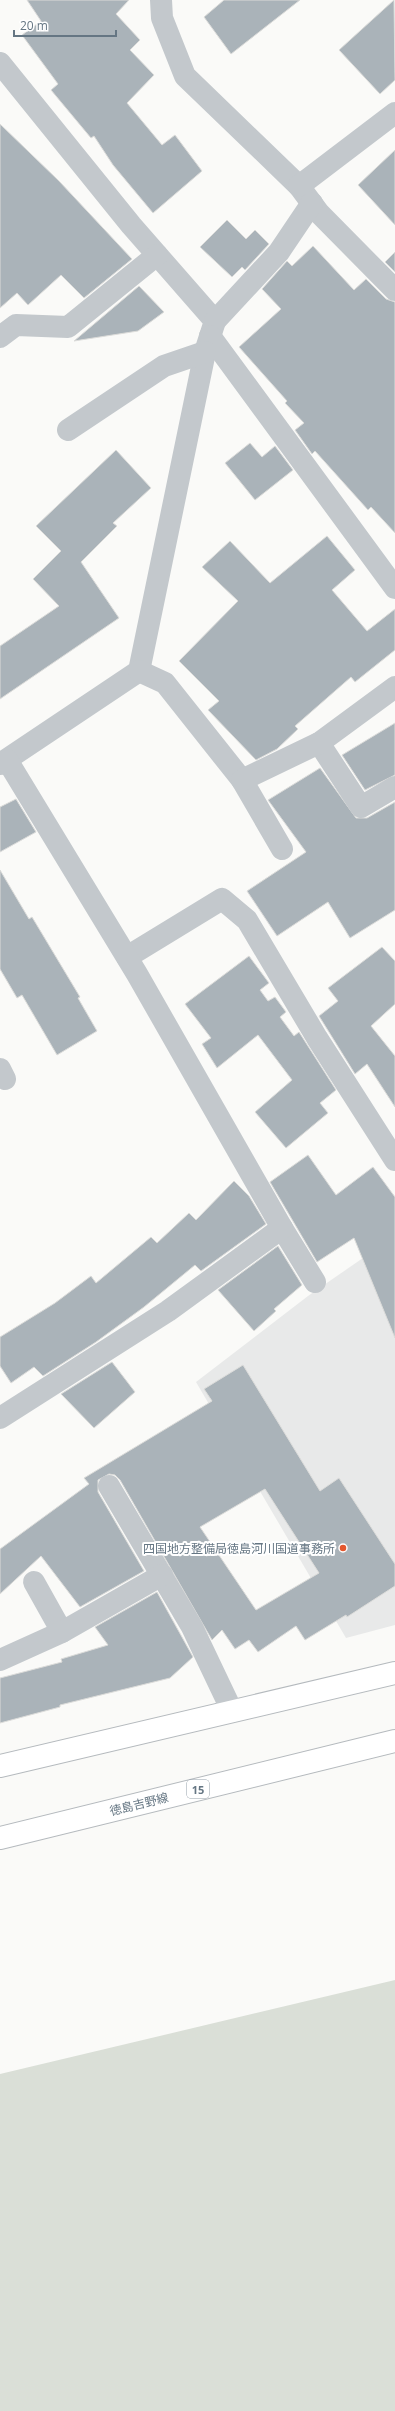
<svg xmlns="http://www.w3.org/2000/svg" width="395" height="2411" viewBox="0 0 395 2411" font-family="'Open Sans','Noto Sans JP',sans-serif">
  <rect width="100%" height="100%" fill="#fafaf8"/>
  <!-- built -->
  <path fill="#e8e9e9" d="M 395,1241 L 395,1625 L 346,1638 L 196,1382 L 308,1296 L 376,1249 Z"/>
  <!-- green -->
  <path fill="#dadfd7" d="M 395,1980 L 395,2411 L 0,2411 L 0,2074 Z"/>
  <!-- building -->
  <g fill="#aab3b9" stroke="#dcdcda" fill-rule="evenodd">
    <path d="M 27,0 L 129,0 L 116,14 L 140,40 L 130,50 L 154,75 L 127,103 L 162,145 L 175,135 L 202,171 L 153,213 L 113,165 L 94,136 L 91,138 L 51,90 L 58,84 L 22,35 L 41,21 Z"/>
    <path d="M 224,0 L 300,0 L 231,54 L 204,17 Z"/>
    <path d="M 394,0 L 395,80 L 380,94 L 339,50 Z"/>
    <path d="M 0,124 L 59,181 L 132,259 L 84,298 L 61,275 L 28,305 L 17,293 L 0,308 Z"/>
    <path d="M 395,150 L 395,225 L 358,185 Z"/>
    <path d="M 227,220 L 246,239 L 255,230 L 269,244 L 245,270 L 242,267 L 232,277 L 200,247 Z"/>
    <path d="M 313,246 L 354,290 L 366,279 L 386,299 L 395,302 L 395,533 L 371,507 L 368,510 L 315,451 L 312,454 L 295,430 L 304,423 L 285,403 L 287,401 L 239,347 L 281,309 L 262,289 L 287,261 L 292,266 Z"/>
    <path d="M 395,252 L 395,272 L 385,262 Z"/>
    <path d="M 139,286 L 164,312 L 138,331 L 74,341 Z"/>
    <path d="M 250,443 L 262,457 L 275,446 L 293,470 L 255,500 L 225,463 Z"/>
    <path d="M 116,450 L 151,488 L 113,523 L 117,526 L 81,562 L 119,618 L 0,699 L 0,646 L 59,606 L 33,579 L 61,551 L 36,526 Z"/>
    <path d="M 327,536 L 355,570 L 332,590 L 367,631 L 395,609 L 395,650 L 355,682 L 351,677 L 295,726 L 298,729 L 277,749 L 256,760 L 208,710 L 219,701 L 179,661 L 238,601 L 202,567 L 230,541 L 270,583 Z"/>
    <path d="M 395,723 L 395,775 L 365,790 L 342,755 Z"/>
    <path d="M 320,768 L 356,818 L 367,818 L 395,802 L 395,910 L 350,938 L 328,902 L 277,936 L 247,891 L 306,852 L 268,800 Z"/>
    <path d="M 16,799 L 36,832 L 0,852 L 0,807 Z"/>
    <path d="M 0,870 L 29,919 L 32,917 L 80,997 L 78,998 L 97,1031 L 57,1055 L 22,995 L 17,998 L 0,969 Z"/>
    <path d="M 382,947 L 395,961 L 395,1004 L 371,1026 L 395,1056 L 395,1107 L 367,1064 L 355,1074 L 319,1016 L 338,1001 L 328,988 Z"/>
    <path d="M 249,956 L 269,983 L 260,990 L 268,1001 L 275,997 L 286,1012 L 280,1017 L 294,1036 L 299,1032 L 336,1090 L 320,1103 L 328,1113 L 286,1148 L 255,1112 L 292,1080 L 258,1035 L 217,1068 L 202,1044 L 211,1038 L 185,1004 Z"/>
    <path d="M 308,1155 L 336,1195 L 373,1167 L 395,1197 L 395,1338 L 354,1238 L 317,1262 L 270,1182 Z"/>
    <path d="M 234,1181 L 249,1196 L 266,1224 L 201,1271 L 195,1265 L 144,1307 L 96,1342 L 43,1376 L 34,1367 L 11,1383 L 0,1366 L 0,1337 L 55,1303 L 91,1276 L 96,1283 L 151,1237 L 157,1243 L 189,1213 L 196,1220 Z"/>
    <path d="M 278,1246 L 302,1285 L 274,1309 L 276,1311 L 254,1331 L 218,1290 Z"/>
    <path d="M 112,1362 L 135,1392 L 94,1428 L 61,1394 Z"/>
    <path d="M 243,1365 L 320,1491 L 339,1478 L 395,1564 L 395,1586 L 347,1617 L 346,1615 L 305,1640 L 296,1626 L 258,1652 L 249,1640 L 235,1649 L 222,1630 L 212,1640 L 120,1480 L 115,1475 L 109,1474 L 98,1480 L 98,1492 L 144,1571 L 80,1607 L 41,1556 L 0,1594 L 0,1549 L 89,1484 L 84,1478 L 212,1401 L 204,1389 ZM 265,1489 L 319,1573 L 256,1610 L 200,1527 Z"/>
    <path d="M 157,1592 L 193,1657 L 170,1678 L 60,1705 L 60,1707 L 0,1723 L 0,1678 L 62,1662 L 61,1659 L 108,1645 L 95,1627 Z"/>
  </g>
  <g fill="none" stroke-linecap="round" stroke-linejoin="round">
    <!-- major casing -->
    <g stroke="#b5babe" stroke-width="24">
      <g id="major">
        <path d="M 0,1766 L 395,1673"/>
        <path d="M 0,1838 L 395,1741"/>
      </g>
    </g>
    <!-- minor -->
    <g stroke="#c3c8cc" stroke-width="22">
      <path d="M 161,0 L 162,18 L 185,76 L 299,186 L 319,213 L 395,290"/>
      <path d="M 0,63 L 131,225 L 215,321 L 205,352 L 139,671 L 0,764"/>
      <path d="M 299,186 L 395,113"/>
      <path d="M 215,321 L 279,252 L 312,203"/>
      <path d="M 210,336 L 395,588"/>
      <path d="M 0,337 L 16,325 L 68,327 L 157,255"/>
      <path d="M 68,430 L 164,366 L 205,352"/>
      <path d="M 139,671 L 165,683 L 242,780 L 282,849"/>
      <path d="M 319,743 L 361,807 L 395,787"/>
      <path d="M 242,780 L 319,743 L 395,687"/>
      <path d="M 127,957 L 222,899 L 247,920 L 317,1038 L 395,1160"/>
      <path d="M 0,1069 L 5,1079"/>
      <path d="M 282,1228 L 315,1282"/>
      <path d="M 0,1418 L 168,1311 L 282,1228 L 137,974 L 7,760"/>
      <path d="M 109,1486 L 192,1627 L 232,1711"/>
      <path d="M 34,1582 L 62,1632"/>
      <path d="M 0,1660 L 62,1632 L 162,1575"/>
    </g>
    <!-- major -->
    <use href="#major" stroke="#fff" stroke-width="22"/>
  </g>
  <!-- markers -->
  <circle fill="#e4572e" stroke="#fff" stroke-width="1.5" cx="343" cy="1548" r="4"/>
  <g text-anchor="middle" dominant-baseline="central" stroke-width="4" stroke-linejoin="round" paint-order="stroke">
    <!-- shield labels -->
    <rect fill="#fff" stroke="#939fa8" stroke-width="1" x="187" y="1780" width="22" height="18" rx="3"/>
    <g font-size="11" font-weight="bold" fill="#657683">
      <text x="198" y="1789">15</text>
    </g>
    <!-- poi labels -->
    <g font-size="12" fill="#657683" stroke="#fff" text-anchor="end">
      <text x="335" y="1548">四国地方整備局徳島河川国道事務所</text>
    </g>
    <!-- street labels -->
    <g font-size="12" fill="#657683" stroke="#fff">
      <text transform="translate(139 1804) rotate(-14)">徳島吉野線</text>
    </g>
  </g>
  <!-- scale -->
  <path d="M14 30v6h102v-6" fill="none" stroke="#657683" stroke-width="2"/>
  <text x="20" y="30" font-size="12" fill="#657683" stroke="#ffffff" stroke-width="3" paint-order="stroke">20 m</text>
</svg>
